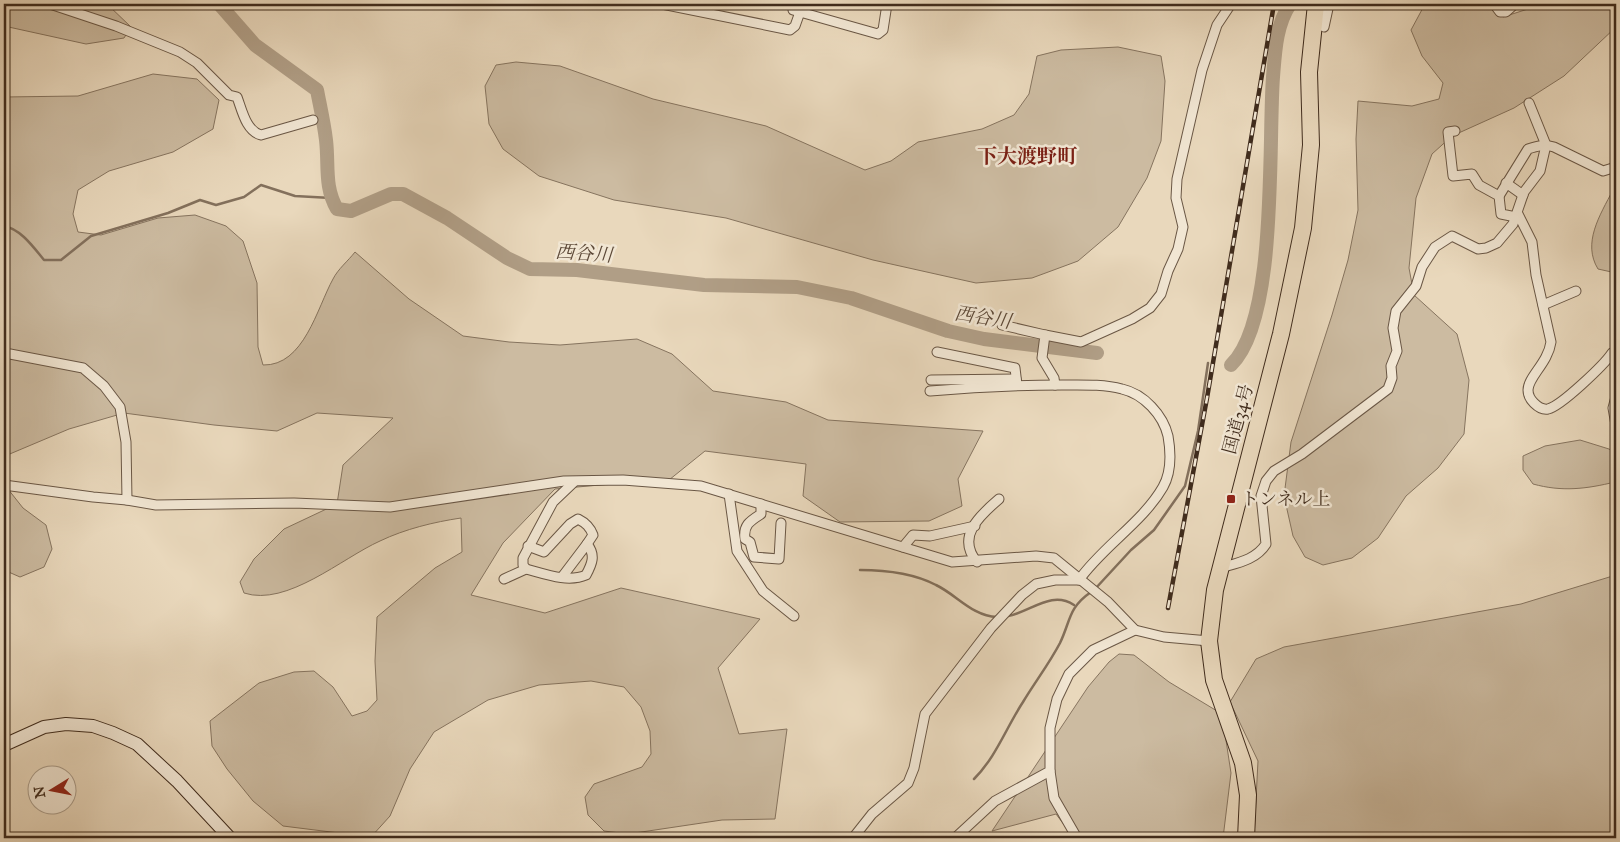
<svg xmlns="http://www.w3.org/2000/svg" width="1620" height="842" viewBox="0 0 1620 842" font-family="'IM FELL Great Primer','Noto Serif JP',serif">
  <rect width="100%" height="100%" fill="#e9d8bc"/>
  <filter id="stains"><feTurbulence type="fractalNoise" baseFrequency=".004" numOctaves="4"/><feColorMatrix values="0 0 0 0 .2 0 0 0 0 .09 0 0 0 0 .02 0 0 0 .5 -.17"/></filter>
  <radialGradient id="worn" r=".72"><stop offset=".6" stop-color="#630" stop-opacity="0"/><stop offset="1" stop-color="#630" stop-opacity=".3"/></radialGradient>
  <!-- green -->
  <g fill="#ccbba1" stroke="#86745f">
    <path d="M 4,4 L 107,4 L 131,27 L 124,38 L 86,44 L 4,26 Z"/>
    <path d="M 1425,4 L 1492,4 L 1503,17 L 1531,8 L 1531,4 L 1616,4 L 1616,27 L 1564,76 L 1514,108 L 1452,136 L 1432,154 L 1416,198 L 1409,268 L 1414,295 L 1457,334 L 1469,380 L 1464,434 L 1438,468 L 1406,496 L 1378,538 L 1352,558 L 1323,565 L 1305,557 L 1293,536 L 1284,496 L 1291,442 L 1332,315 L 1348,260 L 1358,210 L 1356,139 L 1358,101 L 1412,106 L 1439,99 L 1443,83 L 1422,56 L 1411,30 Z"/>
    <path d="M 1118,47 L 1161,56 L 1165,81 L 1161,141 L 1147,178 L 1118,227 L 1078,261 L 1032,278 L 976,283 L 873,260 L 726,218 L 614,200 L 539,176 L 503,149 L 489,124 L 485,86 L 496,65 L 516,62 L 560,66 L 653,99 L 766,126 L 865,170 L 891,161 L 918,142 L 982,129 L 1014,115 L 1029,94 L 1037,56 L 1061,50 Z"/>
    <path d="M 153,74 L 197,79 L 219,100 L 213,129 L 173,152 L 109,171 L 78,190 L 73,214 L 78,232 L 101,235 L 158,218 L 195,215 L 226,226 L 243,241 L 257,283 L 258,347 L 263,365 C 304,366 317,308 333,279 C 338,269 348,261 355,252 L 409,299 L 463,336 L 509,342 L 560,345 L 637,339 L 672,354 L 713,391 L 786,402 L 828,420 L 983,431 L 958,479 L 962,506 L 929,521 L 840,522 L 803,496 L 806,464 L 705,451 L 664,484 L 611,484 L 555,489 L 503,543 L 471,595 L 545,613 L 621,588 L 760,619 L 718,668 L 739,734 L 787,729 L 775,819 L 722,820 L 628,834 L 604,831 L 588,815 L 585,797 L 594,784 L 642,767 L 651,754 L 650,731 L 641,707 L 624,687 L 591,681 L 539,685 L 488,700 L 434,732 L 410,769 L 390,816 L 371,837 L 283,826 L 253,801 L 227,769 L 212,746 L 210,721 L 259,683 L 294,672 L 314,671 L 333,687 L 352,716 L 367,711 L 377,700 L 375,661 L 377,617 L 435,568 L 462,552 L 461,518 C 434,522 405,529 380,541 C 342,558 287,607 244,593 L 240,582 L 254,559 L 284,529 L 337,504 L 343,465 L 393,418 L 317,413 L 277,431 L 214,425 L 124,413 L 69,429 L 5,456 L 4,465 L 4,97 L 78,96 Z"/>
    <path d="M 1616,188 L 1616,273 L 1598,269 C 1582,243 1600,215 1613,190 Z"/>
    <path d="M 1580,440 L 1609,449 L 1616,454 L 1615,482 C 1586,489 1562,492 1533,484 L 1523,470 L 1523,456 L 1545,446 Z"/>
    <path d="M 4,484 L 23,508 L 46,525 L 52,549 L 44,567 L 20,577 L 4,570 Z"/>
    <path d="M 1616,575 L 1616,838 L 1254,838 L 1258,761 L 1230,702 L 1256,659 L 1284,647 L 1521,604 Z"/>
    <path d="M 1119,654 L 1134,655 L 1169,682 L 1222,714 L 1231,773 L 1223,838 L 1074,838 L 1056,814 L 992,831 L 1088,687 L 1109,662 Z"/>
  </g>
  <g fill="none" stroke-linecap="round" stroke-linejoin="round">
    <!-- stream -->
    <g stroke="#83705c" stroke-width="2.5">
      <path d="M 4,226 C 21,229 34,248 44,260 L 61,260 L 91,236 L 168,213 L 200,200 L 216,205 L 244,197 L 261,185 L 295,196 L 331,198"/>
      <path d="M 860,570 C 885,570 913,573 936,585 C 957,595 972,616 997,617"/>
      <path d="M 1095,589 L 1131,550 L 1154,530 L 1185,486 L 1198,431 L 1208,363"/>
      <path d="M 1008,616 C 1031,612 1051,590 1074,605"/>
      <path d="M 974,779 C 996,757 1006,728 1023,702 C 1035,682 1049,664 1060,643 C 1071,620 1068,608 1091,592"/>
    </g>
    <!-- river -->
    <g stroke="#b09e86" stroke-width="14">
      <path d="M 219,4 L 255,45 L 317,90 C 320,106 324,123 326,140 C 329,165 324,187 337,209 L 351,211 L 391,194 L 403,194 L 447,218 L 507,258 L 530,269 L 577,270 L 704,285 L 797,287 L 851,298 L 948,331 L 984,339 L 1097,353"/>
      <path d="M 1231,365 C 1278,320 1268,143 1273,77 C 1275,52 1276,25 1290,4"/>
    </g>
    <!-- street casing -->
    <g stroke="#6a5745" stroke-width="11">
      <g id="street">
        <path d="M 50,4 L 116,26 L 180,52 L 197,63 L 229,95 L 237,97 C 242,110 246,131 261,135 L 313,120"/>
        <path d="M 662,4 L 790,30 L 795,26 L 800,12"/>
        <path d="M 1494,4 L 1500,12 L 1506,12 L 1515,4"/>
        <path d="M 793,10 L 878,34 L 883,30 L 887,4"/>
        <path d="M 1324,27 L 1329,4"/>
        <path d="M 1455,131 L 1448,132 L 1453,176 L 1472,174 L 1479,185 L 1499,196 L 1501,214 L 1516,217"/>
        <path d="M 1506,183 L 1523,195"/>
        <path d="M 1499,196 L 1528,149 C 1537,146 1544,144 1554,147 L 1603,171 L 1616,167"/>
        <path d="M 1518,214 L 1532,242 L 1536,275 L 1551,342 C 1548,363 1528,377 1528,390 C 1528,395 1531,400 1534,403 C 1538,407 1542,410 1548,409 C 1561,406 1604,365 1612,353 L 1616,358"/>
        <path d="M 1543,305 L 1576,291"/>
        <path d="M 1002,325 L 1045,335 L 1042,358 L 1054,378 L 1055,385"/>
        <path d="M 1045,335 L 1081,342 L 1132,319 L 1150,308 L 1161,294 L 1168,271 L 1178,249 L 1183,227 L 1176,198 L 1177,179 L 1202,70 L 1217,25 L 1231,4"/>
        <path d="M 937,352 L 1015,368 L 1017,385"/>
        <path d="M 10,354 L 83,368 L 104,386 L 120,407 L 126,442 L 127,500"/>
        <path d="M 931,380 L 1016,379"/>
        <path d="M 930,391 C 974,387 1018,385 1062,385 C 1082,385 1103,384 1122,389 C 1144,394 1163,415 1168,436 C 1171,453 1172,471 1163,487 C 1143,522 1102,547 1079,580"/>
        <path d="M 1616,397 L 1613,408 L 1616,425"/>
        <path d="M 4,485 L 93,497 L 127,500 L 156,505 L 294,503 L 390,507 L 564,481 L 623,480 L 701,486 L 952,562 L 1036,556 L 1054,558 L 1108,602 L 1135,630 L 1164,637 L 1209,641"/>
        <path d="M 729,494 L 737,551 L 763,591 L 794,616"/>
        <path d="M 761,504 L 761,514 C 750,521 743,525 745,539 L 750,542 L 754,557 L 779,559 L 781,523"/>
        <path d="M 528,546 L 544,552 L 570,524 L 578,519 C 586,523 590,527 593,535 L 587,544"/>
        <path d="M 903,547 L 913,535 L 930,536 L 975,526"/>
        <path d="M 977,562 C 956,537 979,516 999,499"/>
        <path d="M 1220,568 C 1237,563 1256,560 1266,544 L 1261,496 L 1266,481 L 1274,471 L 1302,454 L 1388,389 L 1392,378 L 1391,366 L 1397,351 L 1393,328 L 1396,311 L 1416,286 L 1422,267 L 1435,247 L 1452,236 L 1478,249 L 1486,248 L 1497,243 L 1513,224 L 1524,192 L 1540,171 L 1546,145 L 1529,103"/>
        <path d="M 562,577 L 587,544 C 596,555 592,564 586,575 C 568,583 545,574 526,569 L 523,565 L 523,558 L 553,502 L 574,482"/>
        <path d="M 504,579 L 526,569"/>
        <path d="M 1050,771 L 1054,798 L 1077,838"/>
        <path d="M 853,838 L 872,814 L 908,783 L 914,768 L 925,714 L 991,628 L 1022,595 L 1036,584 L 1055,580 L 1079,580"/>
        <path d="M 955,838 L 995,801 L 1050,771 L 1050,728 L 1057,699 L 1069,674 L 1093,650 L 1135,630"/>
      </g>
    </g>
    <!-- secondary casing -->
    <g stroke="#402c1d" stroke-width="14">
      <path id="secondary" d="M 4,745 L 44,727 L 66,724 L 93,726 L 113,733 L 137,744 L 177,781 L 230,838"/>
    </g>
    <!-- highway casing -->
    <g stroke="#402c1d" stroke-width="18">
      <path id="highway" d="M 1246,838 L 1248,795 L 1243,763 L 1214,680 L 1209,641 L 1215,590 L 1281,334 L 1303,228 L 1311,145 L 1309,72 L 1316,4"/>
    </g>
    <!-- street -->
    <use href="#street" stroke="#f1e6d3" stroke-width="9"/>
    <!-- secondary -->
    <use href="#secondary" stroke="#f1e6d3" stroke-width="12"/>
    <!-- highway -->
    <use href="#highway" stroke="#e9d8bc" stroke-width="16"/>
    <!-- rail casing -->
    <g stroke="#402c1d" stroke-width="4.5">
      <path id="rail" d="M 1168,608 L 1207,398 L 1274,4"/>
    </g>
    <!-- rail -->
    <use href="#rail" stroke="#f1e6d3" stroke-width="2.5" stroke-dasharray="8" stroke-linecap="butt"/>
  </g>
  <!-- markers -->
  <rect fill="#8f2418" stroke="#f1e6d3" stroke-width="2" x="1226" y="494" width="10" height="10" rx="2.5"/>
  <g text-anchor="middle" dominant-baseline="central" stroke-width="5" stroke-linejoin="round" paint-order="stroke">
    <!-- street labels -->
    <g font-size="18" fill="#402c1d" stroke="#f1e6d3">
      <text transform="translate(1238 419) rotate(-75)">国道34号</text>
    </g>
    <!-- poi labels -->
    <g font-size="18" fill="#402c1d" stroke="#f1e6d3" text-anchor="start">
      <text x="1241" y="499">トンネル上</text>
    </g>
    <!-- water labels -->
    <g font-size="19" font-style="italic" fill="#5c4837" stroke="#f1e6d3">
      <text transform="translate(584 253) rotate(4)">西谷川</text>
      <text transform="translate(983 317) rotate(9)">西谷川</text>
    </g>
    <!-- quarter labels -->
    <g font-size="20" font-weight="bold" fill="#7a1f14" stroke="#f1e6d3">
      <text x="1027" y="156">下大渡野町</text>
    </g>
  </g>
  <!-- margin -->
  <rect width="1620" height="842" fill="none" stroke="#e9d8bc" stroke-width="20"/>
  <rect x="5" y="5" width="1610" height="832" fill="none" stroke="#402c1d" stroke-width="2.5"/>
  <rect x="10" y="10" width="1600" height="822" fill="none" stroke="#402c1d"/>
  <!-- north arrow -->
  <g transform="translate(52 790) rotate(260)"><circle r="24" fill="#f1e6d3" stroke="#aa9c8a"/>
  <path d="M0-4L9 19L0 12L-9 19Z" fill="#8f2418"/>
  <text y="-8" font-size="14" font-weight="bold" text-anchor="middle" fill="#402c1d">N</text>
  </g>
  <rect width="100%" height="100%" filter="url(#stains)"/>
  <rect width="100%" height="100%" fill="url(#worn)"/>
</svg>
